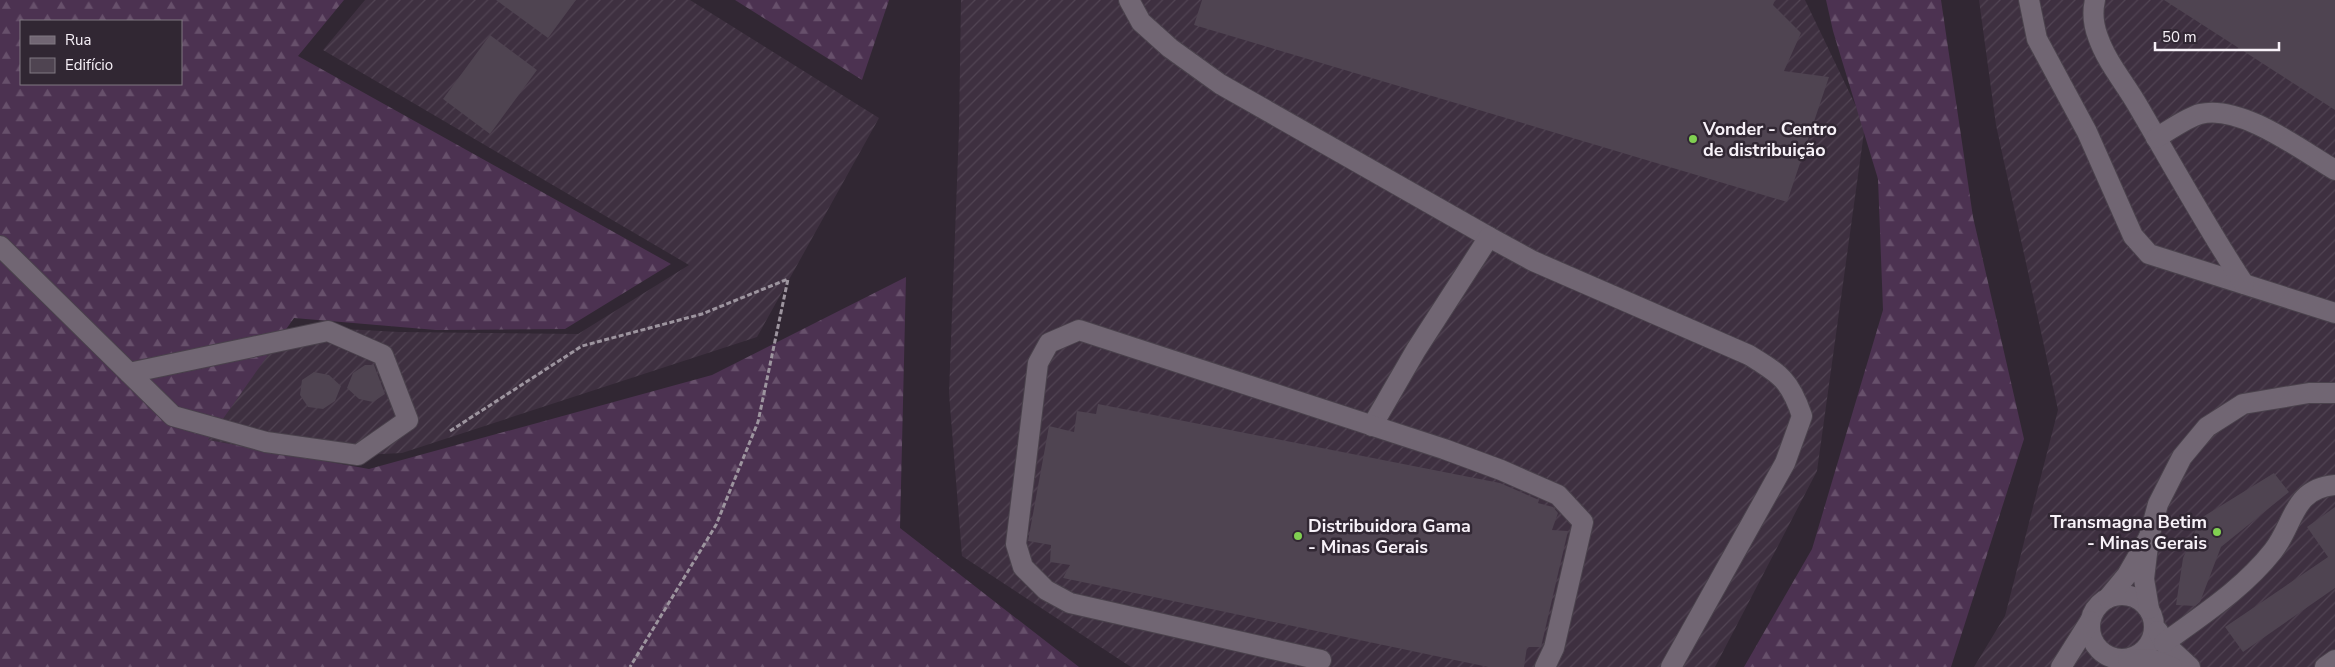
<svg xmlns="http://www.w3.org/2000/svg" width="2335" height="667" viewBox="0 0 2335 667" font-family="'Nunito Sans',sans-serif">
  <defs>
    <pattern id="industrial-furrows" width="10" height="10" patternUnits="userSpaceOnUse" patternTransform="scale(1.25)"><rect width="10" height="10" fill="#3e3040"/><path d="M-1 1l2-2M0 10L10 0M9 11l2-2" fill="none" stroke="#514453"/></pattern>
    <pattern id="forest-firs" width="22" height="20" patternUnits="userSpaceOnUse" patternTransform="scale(1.25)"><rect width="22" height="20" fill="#4c3251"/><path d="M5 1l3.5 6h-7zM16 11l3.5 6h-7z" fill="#67506b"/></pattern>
  </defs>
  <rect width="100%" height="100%" fill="#312733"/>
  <!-- industrial -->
  <g fill="url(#industrial-furrows)">
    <path d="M 365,0 L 690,0 L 879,118 L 757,337 L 402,453 L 216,462 L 0,203 L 196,339 L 308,327 L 399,332 L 578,334 L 689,265 L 323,50 Z"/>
    <path d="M 961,0 L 1805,0 L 1865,125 L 1817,471 L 1715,667 L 1131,667 L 962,556 L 949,393 L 959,129 Z"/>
    <path d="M 1979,0 L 2335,0 L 2335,667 L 1974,667 L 2005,616 L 2058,410 L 1996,125 Z"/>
  </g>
  <!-- forest -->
  <g fill="url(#forest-firs)" fill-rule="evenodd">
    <path d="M 0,0 L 344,0 L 298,56 L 671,264 L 565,329 L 436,330 L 294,318 L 208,440 L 369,469 L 712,375 L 906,277 L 900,528 L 1079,667 L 0,667 ZM 21,21 L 181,21 L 181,84 L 21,84 Z"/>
    <path d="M 735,0 L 889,0 L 862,80 Z"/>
    <path d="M 1826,0 L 1941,0 L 1973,217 L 2024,439 L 1951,667 L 1744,667 L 1812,549 L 1883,310 L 1878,179 L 1833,31 Z"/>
  </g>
  <!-- building -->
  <g fill="#4f4451">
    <path d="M 496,0 L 576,0 L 548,38 Z"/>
    <path d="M 1202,0 L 1775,0 L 1773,5 L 1801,33 L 1784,71 L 1829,77 L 1787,202 L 1194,25 Z"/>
    <path d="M 2164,0 L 2335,0 L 2335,110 Z"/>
    <path d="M 490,35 L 537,70 L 490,134 L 443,99 Z"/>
    <path d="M 365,365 L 374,365 L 385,394 L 373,402 L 359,399 L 347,388 L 353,373 Z"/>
    <path d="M 314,372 L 329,375 L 341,386 L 335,401 L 323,409 L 308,407 L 300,395 L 302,380 Z"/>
    <path d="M 1098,404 L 1500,483 L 1539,500 L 1538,503 L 1553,507 L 1558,513 L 1552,530 L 1568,531 L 1541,647 L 1527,647 L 1524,667 L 1488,667 L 1063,578 L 1070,565 L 1050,562 L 1051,545 L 1028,541 L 1049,426 L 1074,432 L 1077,411 L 1096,414 Z"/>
    <path d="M 2274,473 L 2289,492 L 2221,547 L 2200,602 L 2195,606 L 2176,605 L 2183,558 L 2201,518 Z"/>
    <path d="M 2335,507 L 2335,588 L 2243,652 L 2225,627 L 2328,557 L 2307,527 Z"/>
  </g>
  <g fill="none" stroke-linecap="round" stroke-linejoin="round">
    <!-- minor casing -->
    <g stroke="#4a424c" stroke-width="22">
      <g id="minor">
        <path d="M 1129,0 L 1141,22 L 1170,48 L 1220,84 L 1489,237"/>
        <path d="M 2029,0 L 2037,39 L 2087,132 L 2133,236 L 2149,254 L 2335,313"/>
        <path d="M 2095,0 C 2092,13 2093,24 2098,37 C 2107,63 2125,83 2138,106 C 2173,166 2206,226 2244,284"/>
        <path d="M 2156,138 C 2168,131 2188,117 2200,114 C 2241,104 2301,150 2335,170"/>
        <path d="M 0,246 L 173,416 L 266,442 L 358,455 L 408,420 L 383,355 L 328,331 L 129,373"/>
        <path d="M 1372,426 L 1416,350 L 1489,237 L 1533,261 L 1749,355 C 1780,374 1790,380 1802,416 L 1785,463 L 1671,667"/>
        <path d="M 2149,537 L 2158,504 L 2182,457 L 2207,427 L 2243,404 L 2309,393 L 2335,393"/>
        <circle cx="2122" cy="627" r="32"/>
        <path d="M 2108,598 L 2127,575 L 2149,537 L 2144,579 L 2149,609"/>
        <path d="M 2158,631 L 2164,643 L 2190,667"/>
        <path d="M 2164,643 C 2202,615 2243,589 2273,551 C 2295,523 2292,489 2335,485"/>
        <path d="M 2128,659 L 2154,660 L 2172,667"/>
        <path d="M 1321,660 L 1070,603 L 1046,590 L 1023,567 L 1016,544 L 1038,363 L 1049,343 L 1079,330 L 1444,449 L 1501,470 L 1558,495 L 1583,522 L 1554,648 L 1545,667"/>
        <path d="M 2061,667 L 2090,621"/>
        <path d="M 2325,667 L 2335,660"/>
      </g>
    </g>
    <!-- path -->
    <path stroke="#9d959f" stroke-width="3" stroke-dasharray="5 2.5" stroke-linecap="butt" d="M 450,431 L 582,346 L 702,314 L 788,279 L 758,422 L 716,525 L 630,667"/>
    <!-- minor -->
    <use href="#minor" stroke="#716673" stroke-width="20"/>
  </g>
  <!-- markers -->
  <g fill="#80d051" stroke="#312733" stroke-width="2">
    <circle cx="1693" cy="139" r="5"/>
    <circle cx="2217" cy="532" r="5"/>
    <circle cx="1298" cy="536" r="5"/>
  </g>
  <g text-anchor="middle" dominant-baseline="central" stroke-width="5" stroke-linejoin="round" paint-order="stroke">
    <!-- poi labels -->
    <g font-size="18" font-weight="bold" fill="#f7f1f8" stroke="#312733" text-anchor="start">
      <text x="1703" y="129">Vonder - Centro<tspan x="1703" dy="21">de distribuição</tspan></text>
      <text x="2207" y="522" text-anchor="end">Transmagna Betim<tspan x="2207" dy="21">- Minas Gerais</tspan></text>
      <text x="1308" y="526">Distribuidora Gama<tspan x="1308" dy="21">- Minas Gerais</tspan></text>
    </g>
  </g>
  <!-- legend -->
  <rect x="20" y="20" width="162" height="65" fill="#312733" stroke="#807882"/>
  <rect x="30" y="36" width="25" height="8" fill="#716673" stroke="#807882"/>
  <text x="65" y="45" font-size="15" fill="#f7f1f8">Rua</text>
  <rect x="30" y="58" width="25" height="15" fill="#4f4451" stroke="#807882"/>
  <text x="65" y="70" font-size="15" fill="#f7f1f8">Edifício</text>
  <!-- scale -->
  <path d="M2155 42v8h124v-8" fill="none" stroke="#f7f1f8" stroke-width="2.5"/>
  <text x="2162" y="42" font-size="15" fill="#f7f1f8" stroke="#312733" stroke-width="4" paint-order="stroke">50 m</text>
</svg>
